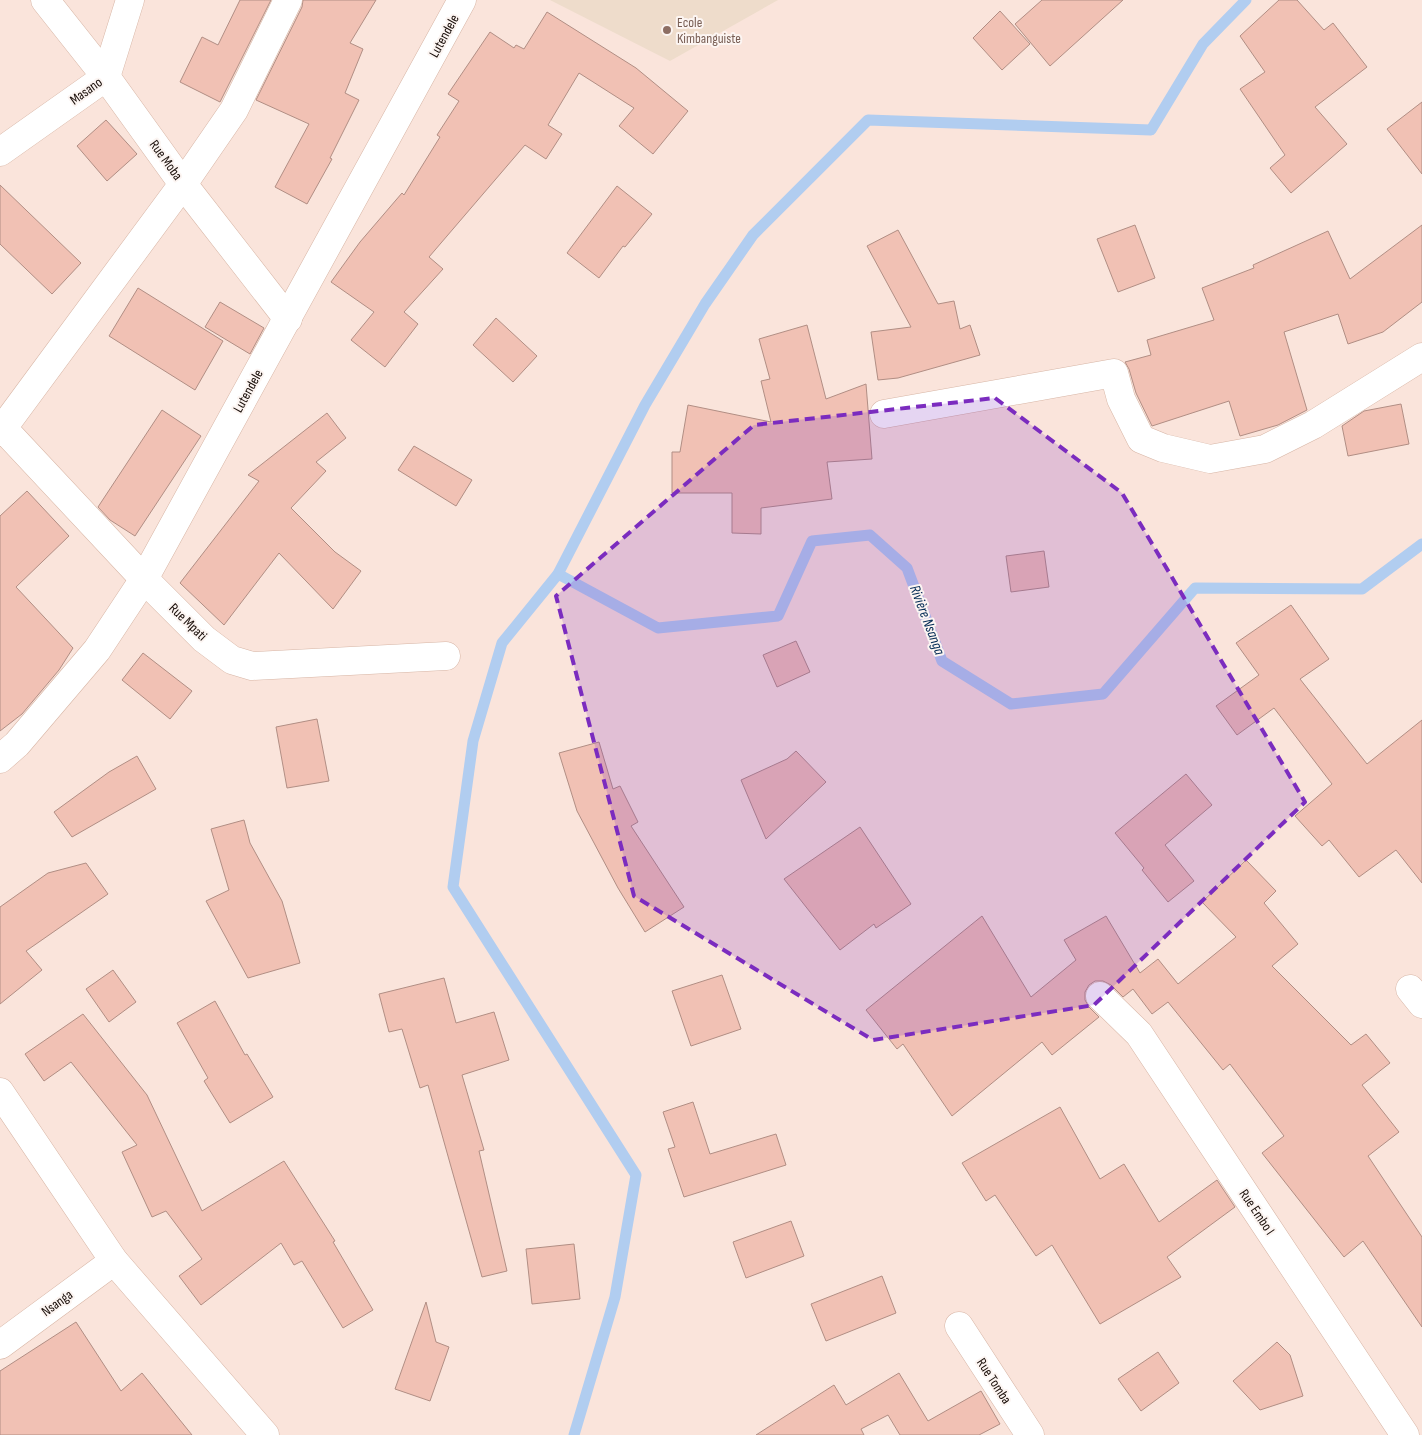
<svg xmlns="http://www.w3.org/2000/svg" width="1422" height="1435" viewBox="0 0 1422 1435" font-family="'Sofia Sans Condensed',sans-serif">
  <rect width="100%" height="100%" fill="#fae4db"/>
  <!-- education -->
  <path fill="#eedccb" d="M 550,0 L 778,0 L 670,61 Z"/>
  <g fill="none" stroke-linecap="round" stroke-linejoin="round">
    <!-- stream -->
    <g stroke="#b1cdf0" stroke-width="11">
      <path d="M 558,574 L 658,628 L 778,616 L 812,541 L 870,535 L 907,568 L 942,661 L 1011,704 L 1103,694 L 1195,588 L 1362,589 L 1422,544"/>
      <path d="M 574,1435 L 615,1297 L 636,1175 L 453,887 L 473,741 L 502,643 L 558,574 L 645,405 L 705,304 L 753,235 L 868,120 L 1151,130 L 1203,44 L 1246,0"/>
    </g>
  </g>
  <!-- building -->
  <g fill="#f1c1b4" stroke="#b18e84">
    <path d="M 240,0 L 271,0 L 220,102 L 180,82 L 202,37 L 218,45 Z"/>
    <path d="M 303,0 L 376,0 L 350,43 L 363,49 L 345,93 L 359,100 L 330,158 L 332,159 L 307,204 L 275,187 L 309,124 L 256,100 L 302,7 Z"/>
    <path d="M 1042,0 L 1123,0 L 1050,66 L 1015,24 Z"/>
    <path d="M 1279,0 L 1297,0 L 1324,30 L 1333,23 L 1367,67 L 1315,107 L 1347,144 L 1291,193 L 1270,168 L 1285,155 L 1240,89 L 1265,72 L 1240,36 Z"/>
    <path d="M 1000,11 L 1030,44 L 1002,70 L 973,38 Z"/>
    <path d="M 547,12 L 636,68 L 688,111 L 653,154 L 619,126 L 634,108 L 579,73 L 548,125 L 562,134 L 546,159 L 525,145 L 429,257 L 443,269 L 404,312 L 418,324 L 385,367 L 351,340 L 374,312 L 331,282 L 360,242 L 402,193 L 404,195 L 440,137 L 437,135 L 459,101 L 448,94 L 490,32 L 514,48 L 516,45 L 524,49 Z"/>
    <path d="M 1422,102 L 1422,174 L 1387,129 Z"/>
    <path d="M 106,120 L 137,154 L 107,181 L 77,146 Z"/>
    <path d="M 0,185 L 81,263 L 52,294 L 0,244 Z"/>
    <path d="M 617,186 L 652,214 L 625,247 L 623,246 L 599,278 L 567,253 Z"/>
    <path d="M 1135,225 L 1155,278 L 1118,292 L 1097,239 Z"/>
    <path d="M 1422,225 L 1422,302 L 1383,332 L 1348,344 L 1338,314 L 1284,332 L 1307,410 L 1278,425 L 1240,436 L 1229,401 L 1152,426 L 1136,393 L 1129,369 L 1125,362 L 1151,355 L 1147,340 L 1214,320 L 1202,288 L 1254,268 L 1253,265 L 1328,231 L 1350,279 Z"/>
    <path d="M 898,230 L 938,304 L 954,301 L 960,329 L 970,325 L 980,355 L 898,378 L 878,380 L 871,332 L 911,327 L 867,246 Z"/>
    <path d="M 138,288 L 223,341 L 195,390 L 109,336 Z"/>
    <path d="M 220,302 L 264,328 L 250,354 L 205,327 Z"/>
    <path d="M 496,318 L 537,356 L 513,382 L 473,345 Z"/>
    <path d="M 807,325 L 826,399 L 866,384 L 872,459 L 827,462 L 832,499 L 761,508 L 761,534 L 732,533 L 732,493 L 672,493 L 672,452 L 680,452 L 688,405 L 771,422 L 761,381 L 770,379 L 759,339 Z"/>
    <path d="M 1401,404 L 1409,444 L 1348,456 L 1342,426 L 1364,411 Z"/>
    <path d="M 162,410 L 201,436 L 135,536 L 110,520 L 98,507 Z"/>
    <path d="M 327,413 L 346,438 L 316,462 L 326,471 L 291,508 L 335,552 L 361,571 L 333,609 L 279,553 L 224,625 L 180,583 L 259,481 L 248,475 Z"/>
    <path d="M 414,446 L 472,480 L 456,506 L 398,470 Z"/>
    <path d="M 27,491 L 69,536 L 16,587 L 73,648 L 59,670 L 22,714 L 0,731 L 0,516 Z"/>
    <path d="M 1044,551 L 1049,587 L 1011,592 L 1006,556 Z"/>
    <path d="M 1291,605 L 1329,659 L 1300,679 L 1367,764 L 1422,720 L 1422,883 L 1396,850 L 1359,877 L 1329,840 L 1322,846 L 1295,816 L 1332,784 L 1274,708 L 1237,735 L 1216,706 L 1259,675 L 1236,643 Z"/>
    <path d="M 796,641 L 810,672 L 777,687 L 763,655 Z"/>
    <path d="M 143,653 L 192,691 L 170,719 L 122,680 Z"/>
    <path d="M 317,719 L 329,781 L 287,788 L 276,727 Z"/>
    <path d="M 599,742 L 613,789 L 620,786 L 638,822 L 631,826 L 684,907 L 645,932 L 618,888 L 577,811 L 559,753 Z"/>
    <path d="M 796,751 L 826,782 L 766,839 L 741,780 L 787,759 Z"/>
    <path d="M 137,756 L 156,789 L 72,837 L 54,812 L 109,772 Z"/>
    <path d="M 1186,774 L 1212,805 L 1165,845 L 1194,881 L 1168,902 L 1142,870 L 1144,868 L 1115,833 Z"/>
    <path d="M 244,820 L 250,843 L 282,901 L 300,963 L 248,978 L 206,901 L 229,890 L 211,829 Z"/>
    <path d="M 860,827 L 911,904 L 876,928 L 874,924 L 840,950 L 784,879 Z"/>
    <path d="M 1246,860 L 1276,891 L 1264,903 L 1298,944 L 1272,966 L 1351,1045 L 1366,1034 L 1390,1063 L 1362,1085 L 1399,1132 L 1368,1156 L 1422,1237 L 1422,1327 L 1363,1241 L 1344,1257 L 1262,1153 L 1284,1136 L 1230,1064 L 1223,1070 L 1168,1002 L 1152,1014 L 1133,989 L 1123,997 L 1111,985 L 1103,981 L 1095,981 L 1089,985 L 1085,992 L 1085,1000 L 1089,1007 L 1099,1017 L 1052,1055 L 1042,1042 L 952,1116 L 903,1044 L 897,1049 L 866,1010 L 982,916 L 1031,997 L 1076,960 L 1064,940 L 1106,916 L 1140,973 L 1158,959 L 1178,984 L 1236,937 L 1202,902 Z"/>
    <path d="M 86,863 L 108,894 L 26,951 L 42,970 L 0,1004 L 0,907 L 48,873 Z"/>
    <path d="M 113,970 L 136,1002 L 109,1022 L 86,989 Z"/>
    <path d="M 722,975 L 741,1029 L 691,1046 L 672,991 Z"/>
    <path d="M 444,978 L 456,1023 L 494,1012 L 509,1060 L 462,1075 L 484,1150 L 479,1151 L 507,1271 L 482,1277 L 428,1085 L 420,1088 L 402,1029 L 389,1032 L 379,994 Z"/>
    <path d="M 215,1001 L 245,1055 L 247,1054 L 273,1097 L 230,1123 L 204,1081 L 208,1078 L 177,1023 Z"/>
    <path d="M 83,1014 L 147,1095 L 202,1211 L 284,1161 L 335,1241 L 333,1242 L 373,1310 L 343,1328 L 302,1261 L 294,1265 L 281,1243 L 201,1305 L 179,1276 L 202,1259 L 166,1211 L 152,1217 L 122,1152 L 137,1145 L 71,1062 L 44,1081 L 25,1054 Z"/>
    <path d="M 693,1102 L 710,1154 L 776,1134 L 786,1165 L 684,1197 L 668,1149 L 675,1147 L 663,1112 Z"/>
    <path d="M 1060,1107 L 1100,1179 L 1124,1164 L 1159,1222 L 1217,1180 L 1235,1207 L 1167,1257 L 1181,1277 L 1100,1324 L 1052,1245 L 1036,1256 L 995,1195 L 986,1201 L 962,1163 Z"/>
    <path d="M 791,1221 L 804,1256 L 746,1278 L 733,1242 Z"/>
    <path d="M 574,1244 L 580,1299 L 532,1304 L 526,1249 Z"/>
    <path d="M 882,1276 L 896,1313 L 826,1341 L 811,1304 Z"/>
    <path d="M 426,1302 L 436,1342 L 449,1347 L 430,1401 L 395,1389 Z"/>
    <path d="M 76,1322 L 121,1391 L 142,1373 L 192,1435 L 0,1435 L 0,1371 Z"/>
    <path d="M 1277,1342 L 1290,1355 L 1303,1396 L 1260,1410 L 1233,1381 Z"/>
    <path d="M 1158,1352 L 1179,1383 L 1141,1411 L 1118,1379 Z"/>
    <path d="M 899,1373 L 928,1421 L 981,1391 L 1000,1424 L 979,1435 L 900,1435 L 888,1415 L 861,1429 L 864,1435 L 756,1435 L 834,1385 L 846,1405 Z"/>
  </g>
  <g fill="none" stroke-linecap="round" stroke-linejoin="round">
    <!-- minor casing -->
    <g stroke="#d7b5a5" stroke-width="29">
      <g id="minor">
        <path d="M 45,0 L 106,77 L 183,184 L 288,319"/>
        <path d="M 0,152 L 106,77 L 130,0"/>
        <path d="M 884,414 L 1114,373 L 1121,399 L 1141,439 L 1163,448 L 1210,459 L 1265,449 L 1313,425 L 1422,357"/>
        <path d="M 0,425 L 144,579 L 204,639 L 232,660 L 252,666 L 446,656"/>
        <path d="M 0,432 L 183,184 L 234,110 L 288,0"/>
        <path d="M 0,759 L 17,744 L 97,650 L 144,579 L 462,0"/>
        <path d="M 1410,989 L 1422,1004"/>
        <path d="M 1100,996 L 1139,1034 L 1405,1435"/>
        <path d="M 0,1092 L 114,1261 L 265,1435"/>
        <path d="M 959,1326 L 1030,1435"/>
        <path d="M 0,1345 L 114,1261"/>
      </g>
    </g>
    <!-- minor -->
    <use href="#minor" stroke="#fff" stroke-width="28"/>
  </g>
  <!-- marked area -->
  <path fill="#7b2cbf" fill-opacity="0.2" stroke="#7b2cbf" stroke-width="4" stroke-dasharray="10 6" stroke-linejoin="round" d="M 995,398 L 1122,493 L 1305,802 L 1094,1005 L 873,1040 L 634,896 L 556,596 L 754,425 Z"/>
  <!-- markers -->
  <circle fill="#8d6e63" stroke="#fcf5f2" stroke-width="2" cx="667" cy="30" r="5"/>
  <g text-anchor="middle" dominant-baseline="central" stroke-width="4" stroke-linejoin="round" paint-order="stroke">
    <!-- education labels -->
    <g font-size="14" fill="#785e54" stroke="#fcf5f2" text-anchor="start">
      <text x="677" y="22">Ecole<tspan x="677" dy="16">Kimbanguiste</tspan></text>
    </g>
    <!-- street labels -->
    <g font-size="14" fill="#180d08" stroke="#fcf5f2">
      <text transform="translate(444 36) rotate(-61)">Lutendele</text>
      <text transform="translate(86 91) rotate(-36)">Masano</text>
      <text transform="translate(166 160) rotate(54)">Rue Moba</text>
      <text transform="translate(248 391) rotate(-61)">Lutendele</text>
      <text transform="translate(188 622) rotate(44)">Rue Mpati</text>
      <text transform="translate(1257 1212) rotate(56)">Rue Embo I</text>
      <text transform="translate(57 1303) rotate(-36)">Nsanga</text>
      <text transform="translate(994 1381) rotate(57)">Rue Tomba</text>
    </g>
    <!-- water labels -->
    <g font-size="15" font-style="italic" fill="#032b55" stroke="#fcf5f2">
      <text transform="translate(927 620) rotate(69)">Rivière Nsanga</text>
    </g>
  </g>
</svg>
